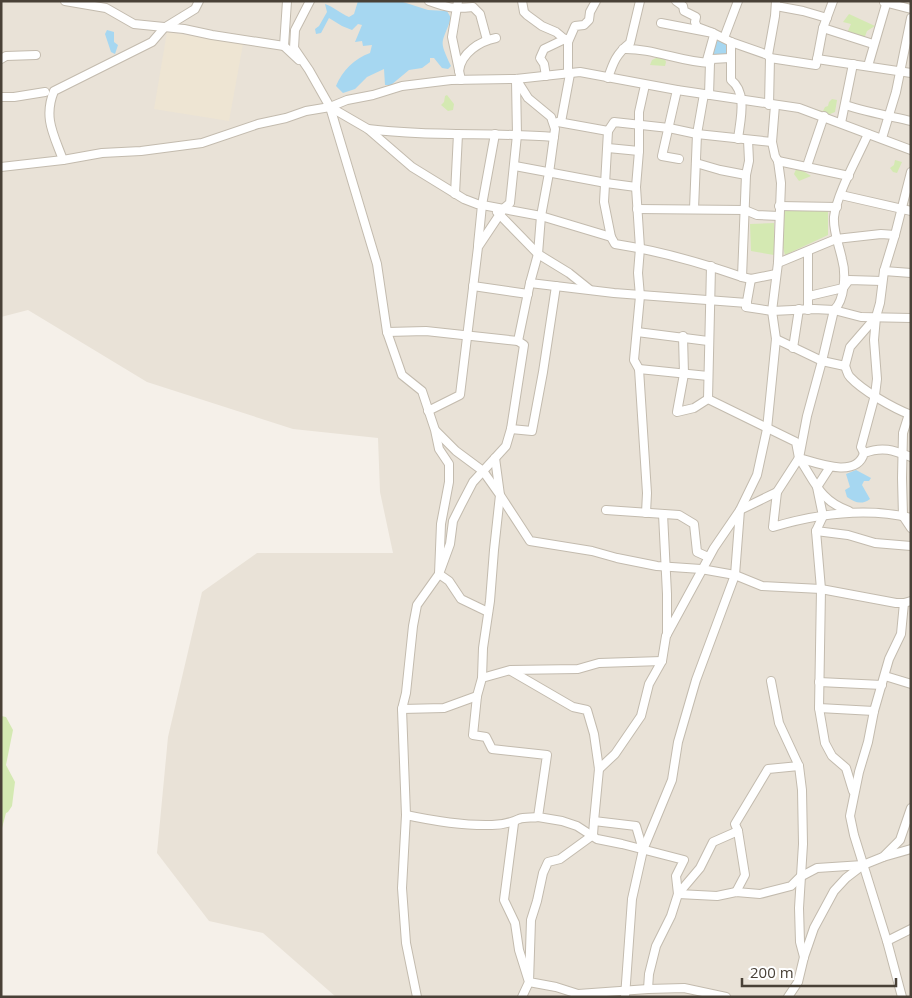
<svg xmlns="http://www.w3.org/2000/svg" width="912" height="998" viewBox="0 0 912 998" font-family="'Open Sans',sans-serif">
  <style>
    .residential { fill: #e9e2d7 }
    .education { fill: #eee5d3 }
    .green { fill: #d4e9b2 }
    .water { fill: #a6d7f1 }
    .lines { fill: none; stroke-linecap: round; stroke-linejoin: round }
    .minor-casing { stroke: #c3bbae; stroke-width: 10 }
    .minor { stroke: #fff; stroke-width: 8 }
  </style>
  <rect width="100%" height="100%" fill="#f5f0e9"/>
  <path class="residential" d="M1 1H911V997H336L263 933 209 921 157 853 168 737 202 592 257 553H393L380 492 378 438 293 429 147 382 28 310 1 317Z"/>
  <path class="education" d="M167 32 243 44 229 121 154 109Z"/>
  <g class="green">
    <path d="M849 14 875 26 867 31 864 39 847 33 851 24 843 22Z"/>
    <path d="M656 54 664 57 666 62 665 66 650 65 652 60 656 58Z"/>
    <path d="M447 95 454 104 453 110 448 111 441 105 444 102 445 96Z"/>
    <path d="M832 99 837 100 835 112 830 114 832 118 794 105 823 111 825 107 828 106 829 102Z"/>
    <path d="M895 160 902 162 897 173 893 172 890 168 894 165Z"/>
    <path d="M797 167 811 176 799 181 794 174Z"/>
    <path d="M781 209 828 210V235L785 255 780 237Z"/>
    <path d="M774 223V255L751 251 750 224Z"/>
    <path d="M1 716 6 717 13 730 6 765 15 782 12 806 8 812 6 813 2 828 1 841Z"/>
  </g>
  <g class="water">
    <path d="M358 1 403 2 428 10 447 11 451 18C442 45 438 38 451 66L448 69 442 68 434 58H430V62L422 68 409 70 391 85H385L384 69 367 77 355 89 343 93 336 86C342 71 355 58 370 53L372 45 363 46 362 41 355 42 362 25 358 24 352 30 342 26 329 18 321 33 316 34 315 29 319 26 327 12 325 4C334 7 340 13 349 17L354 14Z"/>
    <path d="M699 23 713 29 728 44 729 50 726 56 709 61 714 49 715 36 701 32Z"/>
    <path d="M107 30 114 32V42L118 45 115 54 111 52 105 34Z"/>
    <path d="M856 470 871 478 869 481H864L862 485 870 499C862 505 855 503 847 497L845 490 850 487 846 474Z"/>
  </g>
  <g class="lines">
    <defs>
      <g id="minor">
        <path d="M65 1 106 8 134 24 184 29 212 35 284 46"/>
        <path d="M287 1 284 46 299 60"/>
        <path d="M310 1 295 30 294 48 309 70 330 107 377 264 387 332 402 375 422 391 435 430 439 449 449 464V482L441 524 439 574 449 581 461 599 488 612"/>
        <path d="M429 1C449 8 452 9 473 7L480 14 487 40"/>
        <path d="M458 1 452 37 461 80"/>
        <path d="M522 1 524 12 527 15 542 26 556 32 568 42"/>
        <path d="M676 1 683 6 684 11 696 17 695 22 697 27 713 33 714 35 707 60 710 63 709 95"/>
        <path d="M884 2 911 9"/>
        <path d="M776 6 803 11 827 18"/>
        <path d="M661 23 713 33 731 42 768 55"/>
        <path d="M823 28 873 44"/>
        <path d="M724 38 738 1"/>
        <path d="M731 42V80C748 93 740 121 738 139"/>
        <path d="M623 49C653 48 680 62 710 63L712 59 730 58"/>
        <path d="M770 58 816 65 823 28 833 1"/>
        <path d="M1 59 6 56 36 55"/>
        <path d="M817 59 911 73"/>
        <path d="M868 66 887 1"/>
        <path d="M459 71C461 53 480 41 496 38"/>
        <path d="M546 76 544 64 540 58 544 49 565 39"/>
        <path d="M608 78C613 63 616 54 630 43L640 1"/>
        <path d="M645 85 639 112V151L636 187 640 248 638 273 640 296 634 360 639 369 647 493 646 513"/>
        <path d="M677 90 662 156 679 159"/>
        <path d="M1 97H14L45 92"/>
        <path d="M769 105 770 58 768 55 775 16 776 1"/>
        <path d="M845 105C867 112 889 116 911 121"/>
        <path d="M330 107 368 129 412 167 464 199 477 204 541 216 611 237 615 244C660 251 699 262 742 277L751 279 776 274"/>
        <path d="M558 122 608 131"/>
        <path d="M561 122 570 74 568 71V42L575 26 584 25 589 20 590 12 596 1"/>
        <path d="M841 123 853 64"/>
        <path d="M368 129C430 137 492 132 554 137"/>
        <path d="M882 138 896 92 911 18"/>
        <path d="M608 148 639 151"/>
        <path d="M63 160C54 135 43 118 54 91L152 42 164 28 195 9 199 1"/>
        <path d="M778 161 849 176"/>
        <path d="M696 163 720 170 746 175 749 161 748 140"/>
        <path d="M515 166 606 183 636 187"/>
        <path d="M807 166 824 116"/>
        <path d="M1 167 63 160 102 153 141 151 202 143 258 124 286 118 306 111 330 107 347 100 373 95 402 86 451 80 516 79 580 72 677 90 799 108 911 150"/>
        <path d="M455 194 458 134"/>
        <path d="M841 195 911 211"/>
        <path d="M779 206 837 207"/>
        <path d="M637 209 745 210 757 215 779 216"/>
        <path d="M694 209 697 134 704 94"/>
        <path d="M497 212 538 254 569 273 589 289"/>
        <path d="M611 237 604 202 608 131 614 122 669 128 697 134 772 142"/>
        <path d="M478 245 482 205 495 134"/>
        <path d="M808 252V310"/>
        <path d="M778 263 836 239 881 234 895 235"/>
        <path d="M884 271 911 273"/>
        <path d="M742 277 746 175"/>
        <path d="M751 279 746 307 772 311 814 309 834 310 861 317 911 318"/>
        <path d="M530 283 614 293 747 303"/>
        <path d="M473 286 528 294"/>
        <path d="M809 296 843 288 849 280 882 281"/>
        <path d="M387 332 426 331 518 341"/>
        <path d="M637 332 708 341"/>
        <path d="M683 336 684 374 677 412 694 408 708 399"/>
        <path d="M776 339 822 361 845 366 850 347 876 317"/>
        <path d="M793 348 799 309"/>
        <path d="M845 366C847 370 847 374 850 377 863 391 893 408 911 415"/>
        <path d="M639 369 708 376"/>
        <path d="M708 399 796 442 799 458C817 463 857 479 864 453 883 446 893 450 911 457"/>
        <path d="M708 399 711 266"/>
        <path d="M428 411 460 395 478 247 504 208 510 203 517 135 516 81"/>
        <path d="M909 414 903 433 902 478 903 516 911 528"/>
        <path d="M511 429 532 431 543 372 556 286"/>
        <path d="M436 431 456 451 483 471 500 495 494 550 490 601 483 648 482 678"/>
        <path d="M864 453 861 447 875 395 877 379 874 340 876 317 880 303 884 271 895 235 911 172"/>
        <path d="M495 458 500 495 530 541 592 551 617 558 657 566 701 569 735 575 762 586 821 589 896 603H904L911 601"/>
        <path d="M799 458C815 482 820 501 849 511"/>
        <path d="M830 467 817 487 823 516 816 531 821 589 819 708 825 743 832 756 846 768 853 791"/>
        <path d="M777 492 773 527C817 514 865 507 911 518"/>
        <path d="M606 510 679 515 694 524 697 552 708 557"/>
        <path d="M663 514 667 594V634"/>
        <path d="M816 531 848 535 875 543 911 546"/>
        <path d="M662 661 599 663 578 669 510 670 482 678 477 696 473 735 486 737 492 749 547 755 538 817 562 821 577 826 597 839 622 844 684 860 676 876 678 894"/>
        <path d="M511 671 573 707 587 710 594 734 599 769 594 821 636 826 643 850"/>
        <path d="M885 676 911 684"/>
        <path d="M771 681 779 723 799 766 802 790 803 844 799 908 800 942 804 957"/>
        <path d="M819 682 882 685"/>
        <path d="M819 708 874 711"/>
        <path d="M402 709 444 708 477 696"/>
        <path d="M599 769 615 754 641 716 649 684 662 661 666 636 714 548 740 510 777 492 799 458 807 416 822 361 834 310C845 300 846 273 842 259 839 245 833 231 834 217 837 193 858 157 868 134"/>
        <path d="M406 815C434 821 463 826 492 825 502 825 510 823 519 819 524 817 533 818 538 817"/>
        <path d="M594 821 593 835 560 859 548 862 543 873 537 901 531 920 529 982 556 987 578 994 648 989 684 988 726 997"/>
        <path d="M514 823 504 900 515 923 519 950 529 982 522 997"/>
        <path d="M883 857 911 849"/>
        <path d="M736 892 745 875 738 831"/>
        <path d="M678 894 717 896 736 892 760 894 791 886 800 877 817 868 863 865"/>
        <path d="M887 941 911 929"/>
        <path d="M648 989 649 974 656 946 671 916 678 894 700 868 713 842 738 831 735 824 768 769 799 766"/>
        <path d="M417 997 406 943 402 888 406 815 402 709 406 693 413 626 417 605 439 574 450 544 453 521 461 505 473 482 506 446 511 429 524 345 518 341 530 283 538 254 541 216 549 173 555 129 551 117 528 98 516 79"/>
        <path d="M625 997 632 899 643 850 672 780 678 742 696 680 735 575 740 510 757 475 767 429 776 339 772 311 778 263 781 183 778 161 775 156 772 142 775 105"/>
        <path d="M788 997 798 982 804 957 814 928 834 891 846 878 863 865 883 857 900 840 911 808"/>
        <path d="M902 997 887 941 854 835 850 816 859 772 868 742 874 711 889 659 901 634 904 603"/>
      </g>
    </defs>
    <use href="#minor" class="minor-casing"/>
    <use href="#minor" class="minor"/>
  </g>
  <rect width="912" height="998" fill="none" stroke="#494137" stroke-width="5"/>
  <path d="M742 978v8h154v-8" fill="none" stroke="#494137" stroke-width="2.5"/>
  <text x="750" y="978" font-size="15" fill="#494137" stroke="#ffffff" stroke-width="4" paint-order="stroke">200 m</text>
</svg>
